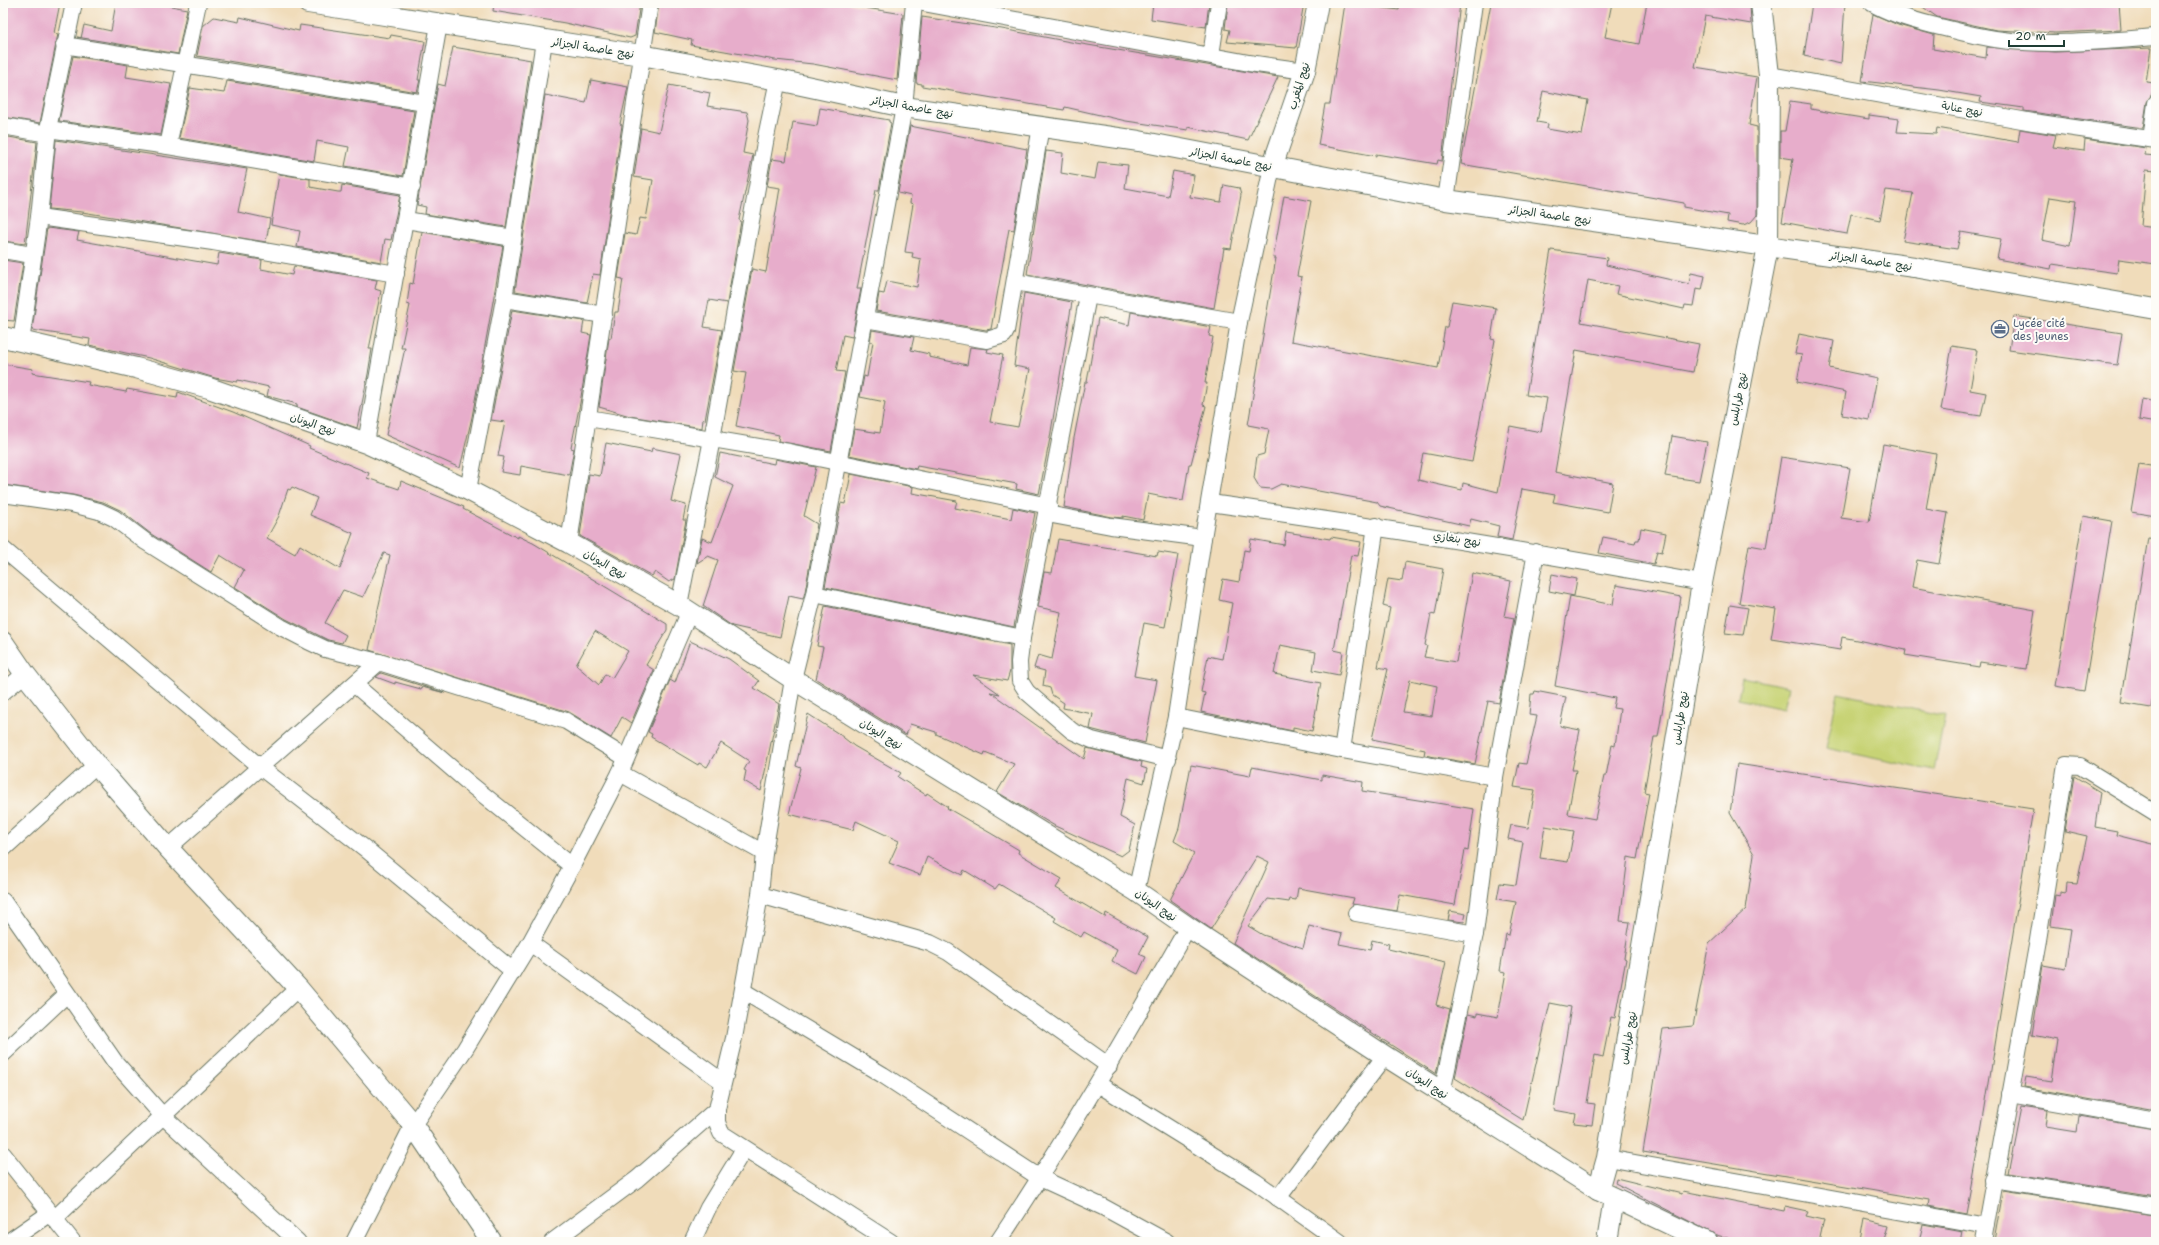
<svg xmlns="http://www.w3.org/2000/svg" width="2159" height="1245" viewBox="0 0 2159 1245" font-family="'Shantell Sans','Playpen Sans Arabic',sans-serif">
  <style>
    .green { fill: #c7d375; stroke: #738854 }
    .building { fill: #e7adcb; fill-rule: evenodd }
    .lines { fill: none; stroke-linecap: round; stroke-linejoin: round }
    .minor-casing { stroke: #687563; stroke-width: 18 }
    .tertiary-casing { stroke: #687563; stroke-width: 22 }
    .minor { stroke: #fff; stroke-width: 16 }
    .tertiary { stroke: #fff; stroke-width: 20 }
    .labels { text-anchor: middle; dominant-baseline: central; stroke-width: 4; stroke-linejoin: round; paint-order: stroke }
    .street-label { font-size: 11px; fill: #1f3d34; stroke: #fdfcf7 }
    .service-label { font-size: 11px; fill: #4e5e75; stroke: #fdfcf7; text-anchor: start }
  </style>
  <rect width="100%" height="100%" fill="#fdfcf7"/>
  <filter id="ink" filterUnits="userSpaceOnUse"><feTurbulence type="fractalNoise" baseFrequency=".025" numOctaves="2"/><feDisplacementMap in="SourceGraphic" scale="8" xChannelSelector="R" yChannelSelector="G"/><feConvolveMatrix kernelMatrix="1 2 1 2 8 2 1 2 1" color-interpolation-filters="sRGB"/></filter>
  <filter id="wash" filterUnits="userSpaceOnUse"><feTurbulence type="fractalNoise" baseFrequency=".012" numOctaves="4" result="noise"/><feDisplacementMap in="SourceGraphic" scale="16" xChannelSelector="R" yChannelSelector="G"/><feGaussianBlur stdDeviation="0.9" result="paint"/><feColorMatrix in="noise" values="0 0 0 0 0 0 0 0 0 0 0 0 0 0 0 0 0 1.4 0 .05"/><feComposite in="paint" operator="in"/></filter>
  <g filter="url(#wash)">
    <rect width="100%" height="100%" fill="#f0dcba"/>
    <g class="green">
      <path d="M1742 677 1789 687 1784 709 1738 699Z"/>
      <path d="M1838 693 1945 716 1934 771 1826 748Z"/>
    </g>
    <g id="blocks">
      <g class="building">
        <path d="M3 3H60L54 33 58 34 40 123 3 117Z"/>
        <path d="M116 3H155L187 9 178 54 77 37 81 38 84 25 111 31Z"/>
        <path d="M494 3H640L635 36 630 38 565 23 493 11Z"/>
        <path d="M659 3H847L866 7V8L903 14 897 80 813 64 775 60 691 45 692 40 655 32Z"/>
        <path d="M1153 3H1209L1206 27 1151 19Z"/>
        <path d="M1228 3H1304L1296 48 1227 42 1230 30 1225 29Z"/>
        <path d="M1345 3 1399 10 1400 3H1460L1442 161 1438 160 1437 164 1376 154V156L1318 145 1325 104H1330Z"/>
        <path d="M1491 3H1612L1605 37 1639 44 1647 3H1750L1751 24 1705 16 1695 67 1757 77 1749 125 1757 127V215L1751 222 1743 225 1727 222 1728 215 1684 207V203L1461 164ZM1543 91 1588 100 1582 135 1547 129 1548 124 1537 122Z"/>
        <path d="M1812 3H1845L1841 64 1804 56Z"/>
        <path d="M1917 3H2119L2121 30 2055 33 1996 30 1937 17Z"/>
        <path d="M1873 14 1898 25 1934 35 1933 49 1986 58 1987 47 2055 52 2151 48 2146 82 2154 83 2152 94 2147 102 2143 128 2024 111V108L1980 102 1981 97 1939 90 1862 81Z"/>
        <path d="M214 17 239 22 240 17 299 31 300 25 390 38 391 35 425 41 418 80H420L417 92 197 56 203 26Z"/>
        <path d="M922 17 1002 29 1076 43 1278 77 1248 140 1188 127V130L1126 121 1065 107 1064 110 922 86V84L916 83Z"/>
        <path d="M453 47 531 60 506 227 425 214 426 207 417 205 438 84 445 86Z"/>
        <path d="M73 56 128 65 126 77 171 84 161 135 59 121Z"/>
        <path d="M591 80 628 87 620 124 622 125 600 275 593 274 587 303 515 291 545 95 586 103Z"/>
        <path d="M227 81 414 111 403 176 345 166 349 147 317 141 314 161 179 138 190 88 224 93Z"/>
        <path d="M669 85 710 93 707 106 747 112 749 120 743 153 753 155 739 220 741 221 727 303 709 300 704 327 722 330 705 420 703 419 702 428 630 416 599 407 609 338H611L615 312H618L623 279 618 278 625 233 636 235 640 218 646 219 653 180 634 177 641 128 659 132Z"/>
        <path d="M1790 101 1811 104V109L1837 114 1869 119V115L1899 119 1897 132 1936 134 1937 128 2018 142 2020 129 2056 135 2053 147 2084 151 2085 139 2146 148 2145 155 2156 156V171L2146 170 2141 226 2156 228V264L2119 259 2117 273 2052 264 2051 269 1997 259 2001 239 1961 232 1957 249 1903 241 1913 193 1886 190 1880 220 1851 214 1847 234 1782 222 1793 159 1780 157V131H1785ZM2050 197 2076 201 2070 246 2042 240Z"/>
        <path d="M820 108 889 120V122L891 123 879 190H876L857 289H861L852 337 843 335 836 371 845 372 831 451 778 441 779 435 736 426 746 373 734 371 752 269 766 272 780 188 767 186 772 159 786 161 793 122 817 126Z"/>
        <path d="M910 126 1027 149 1014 230 1009 229 991 329 986 330 876 311 879 293 884 294 887 281 917 287 921 259 912 257 913 253 905 252 913 204 910 203 911 196 898 193Z"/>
        <path d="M3 136 37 142 25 244 3 241Z"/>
        <path d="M56 140 247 169 238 212 270 219 266 242 82 212 49 209Z"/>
        <path d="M1046 151 1063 153 1061 173 1095 179 1098 162 1128 165 1125 188 1168 196 1173 171 1194 175 1190 197 1221 202 1224 185 1239 188 1241 195 1231 249 1224 248 1214 308 1027 274Z"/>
        <path d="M279 174 310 179V187L338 192H341L342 185 400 195 391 240 385 239 381 262 297 247 300 231 271 225Z"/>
        <path d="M1284 196 1311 201 1297 276 1302 277 1291 341 1438 368 1445 327H1447L1452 301 1496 308 1491 339 1495 340 1472 462 1423 453 1418 480 1462 490 1463 483 1498 492 1510 426 1541 432 1547 398 1526 395 1551 250 1607 258 1606 265 1689 284 1691 273 1705 276 1702 290 1696 289 1693 306 1685 305 1684 309 1616 294 1618 286 1588 280 1581 322 1699 344 1693 372 1576 350 1555 472 1613 483 1608 512 1553 502 1555 495 1522 489 1512 540 1497 537 1499 526 1471 519 1469 526 1380 506 1377 502 1281 484 1271 489 1260 488 1254 478 1257 456 1264 454 1269 429 1248 425 1276 258H1273Z"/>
        <path d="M47 228 79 232 77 240 217 265 219 253 262 260 261 269 292 275 294 266 377 280 375 289 381 291 369 349H372L368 374 357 428 297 407V404L267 396 269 387 238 380 237 382 215 378 149 358 89 345 90 339 32 330Z"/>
        <path d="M422 232 503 246 472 417 460 468 386 435 405 348H401L410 305 407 304 410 283 413 284Z"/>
        <path d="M3 260 23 263 14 321 3 320Z"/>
        <path d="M1024 293 1072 302 1050 438 1039 494 1016 489 1017 484 917 466 916 469 849 455 854 429 880 433 885 402 860 397 864 376 867 377 873 342 870 341 872 330 914 337 911 350 929 354V357L967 365 970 347 988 349 987 352 1003 355 990 422 1018 427 1030 369 1014 366Z"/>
        <path d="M512 310 584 321 582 333 591 335 580 403 571 448 574 449 569 475 521 466 520 475 501 472 504 457 498 456 505 422 491 420Z"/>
        <path d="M1131 312 1211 327 1209 336 1213 337 1205 383H1207L1203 405 1206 406 1191 464H1189L1183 501 1148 494 1143 520 1123 516V518L1112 517 1064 507 1074 438 1085 382H1087L1098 318 1129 325Z"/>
        <path d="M2014 316 2122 333 2117 365 2009 350Z"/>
        <path d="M1799 334 1834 341 1829 368 1877 378 1869 420 1842 415 1846 392 1797 382 1802 355 1795 354Z"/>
        <path d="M1952 346 1977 350 1970 390 1986 393 1981 416 1941 410Z"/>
        <path d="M3 364 33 369 32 373 89 382 88 385 126 392 127 389 177 398 178 392 233 412 310 446 309 448 369 473 367 478 399 489 401 481 464 507 463 509 518 538V536L533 543 667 624V630L646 665 654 670 631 723 622 717 611 738 569 712 369 650 390 555 384 553 363 597 343 590 325 623 346 635 342 643 328 640 286 619 235 587 244 570 220 555 211 572 151 534 120 510 103 502 73 495 3 485ZM292 487 317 498 310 515 353 533 340 569 300 545 295 554 267 538 279 516 288 489 290 490ZM595 631 628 651 612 678 605 674 599 685 576 665Z"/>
        <path d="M2142 399 2156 402V423L2139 420Z"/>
        <path d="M1672 436 1707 442 1699 481 1665 476Z"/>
        <path d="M606 443 651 452 652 448 681 454 671 501 686 505 683 520H686L675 579 669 582 655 572 652 576 580 536 589 474 600 476Z"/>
        <path d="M1883 444 1936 454 1926 509 1948 513 1939 564 1917 560 1912 587 2035 610 2026 669 1980 662 1979 667 1905 655 1906 650 1842 637 1840 650 1771 639 1776 609 1739 603 1749 545 1766 548 1781 457 1850 468 1841 518 1869 522Z"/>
        <path d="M720 453 774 464 775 459 816 467 804 516 817 524 805 592 803 599 789 596 780 637 732 626 703 606 718 560 708 556 697 563 702 538 712 542 733 486 715 477Z"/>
        <path d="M2139 464 2156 467V516L2131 512Z"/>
        <path d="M851 474 913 487 912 493 957 501 955 508 1011 519 1013 508 1035 513 1014 627 825 587 841 503 845 504Z"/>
        <path d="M2083 516 2112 521 2084 691 2055 686Z"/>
        <path d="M1641 528 1666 533 1662 552 1657 551 1654 564 1599 553 1603 537 1635 543 1636 540H1639Z"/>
        <path d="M1286 532 1330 539 1331 537 1361 542 1358 556 1351 555 1334 650 1343 652 1339 675 1313 670 1316 652 1280 645 1274 674 1321 683 1312 731 1293 727V731L1201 712 1205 693 1201 692 1208 656 1222 659 1232 603 1219 600 1223 579 1239 582 1244 550 1249 551 1251 539 1284 545Z"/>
        <path d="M2148 538 2156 539V677L2151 708 2121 703Z"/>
        <path d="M1058 539 1157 556 1158 552 1178 555 1165 627 1144 623 1134 676 1157 680 1145 743 1090 729 1093 714 1063 708 1064 703 1052 695 1050 688 1043 686 1045 671 1034 668 1038 655 1052 659 1061 612 1038 607 1044 572 1052 573Z"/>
        <path d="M1405 562 1443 569 1435 615 1431 614 1425 645 1427 646 1424 657 1456 662 1472 573 1511 581 1504 616 1514 618 1499 703 1488 701 1475 764 1424 755 1425 750 1372 739 1388 669 1378 667 1390 608 1383 606 1388 579 1402 581ZM1410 680 1437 686 1432 716 1403 712Z"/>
        <path d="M1552 574 1577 579 1574 596 1549 591Z"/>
        <path d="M1616 585 1681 597 1658 737H1654L1644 792 1649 793 1637 859 1628 857 1620 921 1630 922 1624 958 1626 959 1615 1018 1611 1017 1603 1057 1595 1055 1587 1103 1595 1104 1592 1125 1574 1123 1576 1114 1554 1110 1571 1007 1550 1003 1523 1120 1455 1078 1468 1014 1477 1016V1013L1498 1017 1506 972 1500 971 1506 934 1509 935 1516 902 1497 899 1500 883 1516 885 1523 842 1508 839 1511 825 1528 828 1535 790 1514 787 1519 763 1526 764 1537 716 1529 715 1531 694H1534L1535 691 1566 697 1560 726 1580 730 1572 770H1576L1568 814 1595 819 1604 776H1606L1612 745 1615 746 1620 709 1613 708 1615 698 1555 686 1570 596 1613 605ZM1545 826 1574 831 1568 862 1540 858Z"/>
        <path d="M1730 605 1748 608 1743 635 1725 633Z"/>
        <path d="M825 606 1010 645V671L1007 681 973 675 1000 694 990 692 1084 759 1087 748 1142 762 1141 767 1147 769 1144 783 1128 778 1120 817 1135 825 1129 850 1121 856 1055 826 997 792 1014 764 985 752 984 755 936 734V732L910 724 906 735 816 679 823 647 817 646Z"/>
        <path d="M690 641 729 659 759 681 754 688 779 704 761 791 744 781 746 771 744 770 749 761 721 743 707 767 699 763 698 765 651 737 652 734 648 732 670 680 675 683Z"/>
        <path d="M381 673 445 693 422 687 421 689 395 682V684L376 677Z"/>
        <path d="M808 714 839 734 854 746 901 773 898 777 926 795 927 793 948 807 947 808 992 834 1019 850 1018 853 1062 879 1056 888 1105 917 1106 913 1148 937 1139 954 1146 957 1138 974 1112 961 1117 950 1084 932 1081 937 1054 921 1056 918 999 884 995 889 964 870 962 875 927 857 920 875 889 863 899 841 856 821 853 830 789 814 801 768 796 766Z"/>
        <path d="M1737 764 2033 809 1981 1132 1966 1213 1928 1206 1929 1200 1643 1152 1663 1029 1693 1026 1709 943 1746 909 1754 854 1730 813Z"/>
        <path d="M1191 765 1250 776 1252 767 1322 780V775L1363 782 1362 791 1474 809 1468 851 1465 850 1455 905 1400 895 1397 911 1352 904 1354 898 1298 888 1296 900 1290 899 1289 902 1268 899 1248 926 1263 935 1303 948 1309 926 1342 934 1339 944 1370 950 1372 940 1389 944 1388 949 1446 962 1436 1005 1450 1009 1436 1074 1233 943 1269 862 1257 856 1211 929 1170 900 1194 853 1174 841 1179 828Z"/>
        <path d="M2074 776 2100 792 2095 827 2117 831 2116 835 2156 845V1110L2024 1087 2026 1077 2051 1081 2057 1040 2032 1035 2043 965 2065 969 2071 929 2051 926 2055 895 2060 896V892L2066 893 2067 883 2077 884 2087 836 2065 831Z"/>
        <path d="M1450 911 1466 914 1464 922 1448 920Z"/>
        <path d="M2021 1106 2048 1110 2046 1126 2077 1131 2079 1116 2156 1129V1196L2008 1173Z"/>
        <path d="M1616 1178 1682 1194 1683 1191 1784 1211 1785 1207 1808 1212 1806 1216 1824 1220 1819 1242H1727L1728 1238 1716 1235 1615 1183Z"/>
        <path d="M2004 1191 2156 1215V1242H1995Z"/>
        <path d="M1865 1219 1888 1225 1883 1242H1861Z"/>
        <path d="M1923 1224 1962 1231 1960 1242H1919Z"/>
      </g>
    </g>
  </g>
  <g filter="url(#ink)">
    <use href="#blocks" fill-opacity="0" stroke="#687563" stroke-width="1"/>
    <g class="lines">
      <defs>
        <g id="minor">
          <path d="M914 3 904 107 814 594 793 679 764 853 760 895 930 943 948 952 1109 1066"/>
          <path d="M923 3 1249 63 1305 71"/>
          <path d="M1872 3C1890 14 1912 20 1932 25 1953 30 1973 36 1995 39 2047 47 2103 41 2156 37"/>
          <path d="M64 45 425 103"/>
          <path d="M1211 55 1219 3"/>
          <path d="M1769 75 2033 122 2156 140"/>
          <path d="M3 126 48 134"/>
          <path d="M48 129 168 146 412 187"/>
          <path d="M2151 139 2156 103"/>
          <path d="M168 146 198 3"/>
          <path d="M1446 200 1474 3"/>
          <path d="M39 217 213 242 396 274"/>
          <path d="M406 220 513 238"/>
          <path d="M3 250 32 255"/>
          <path d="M1015 282 1239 322"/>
          <path d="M1088 296 1022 638 1019 662 1020 681 1027 692 1072 731 1092 740 1168 759"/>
          <path d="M504 299 604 315"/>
          <path d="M865 319 987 340 1004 335 1006 331 1041 126"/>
          <path d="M21 342 39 217 48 129 74 3"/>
          <path d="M588 418 789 452 1049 506"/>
          <path d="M366 443 439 24"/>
          <path d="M468 490 504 299 544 41"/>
          <path d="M3 494 72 504 99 511 114 518 146 542 281 627 308 641 325 649 379 662 566 721 626 758"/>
          <path d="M1210 503C1375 526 1539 553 1702 583"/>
          <path d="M1047 514 1111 526 1203 538"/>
          <path d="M569 543 650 3"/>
          <path d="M3 549 260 767 367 850 513 971"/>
          <path d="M814 594 1022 638"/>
          <path d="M679 605 712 439 766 137 778 80"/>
          <path d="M355 685 470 784 572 866"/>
          <path d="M3 692 25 674"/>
          <path d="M1176 717 1342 750 1495 777"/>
          <path d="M1342 750 1376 526"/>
          <path d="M620 773 764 853"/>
          <path d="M168 848 379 662"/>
          <path d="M3 849 96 765"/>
          <path d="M1136 891 1176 717 1203 538 1239 322 1272 167"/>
          <path d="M760 895 734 1038 717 1109V1122L721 1133 891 1242"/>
          <path d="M3 901 115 1062 162 1115 298 1242"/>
          <path d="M1356 913 1475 934"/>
          <path d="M530 943 723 1082"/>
          <path d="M743 991 883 1075 1040 1178 1103 1207 1167 1242"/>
          <path d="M3 1054 67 994"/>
          <path d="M1098 1084 1256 1182 1340 1242"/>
          <path d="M1442 1093 1475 934 1495 777 1536 552"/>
          <path d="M2010 1094 2156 1120"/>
          <path d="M3 1154 73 1242"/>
          <path d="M1607 1158 1987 1226"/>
          <path d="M1994 1180 2156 1206"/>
          <path d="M1278 1198 1385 1056"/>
          <path d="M54 1219 298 988"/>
          <path d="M8 1242 50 1213"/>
          <path d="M354 1242 413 1125 465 1049 530 943 572 866 620 773 689 613"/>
          <path d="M552 1242 637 1179 717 1109"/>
          <path d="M692 1242 708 1208 744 1149"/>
          <path d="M998 1242C1066 1140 1127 1034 1188 927"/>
          <path d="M1984 1242 2038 940 2066 765 2080 766 2156 813"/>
        </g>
        <g id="tertiary">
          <path d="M308 3 641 55 778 80 904 107 1139 141 1446 200 1914 267 2156 309"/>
          <path d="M1272 167 1305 71 1318 3"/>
          <path d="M3 337 136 368 209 388 366 443 468 490 569 543 679 605 793 679 1136 891 1188 927 1385 1056 1598 1190 1707 1242"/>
          <path d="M3 642 25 674 96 765 168 848 298 988 413 1125 492 1242"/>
          <path d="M1598 1190 1607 1158 1702 583 1768 247 1769 75 1761 3"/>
          <path d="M1607 1242 1614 1198"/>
        </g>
      </defs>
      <use href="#minor" class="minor-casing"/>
      <use href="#tertiary" class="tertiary-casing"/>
      <use href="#minor" class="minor"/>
      <use href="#tertiary" class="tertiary"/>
    </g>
  </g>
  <defs>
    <symbol id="office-ring" viewBox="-11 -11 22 22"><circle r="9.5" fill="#fdfcf7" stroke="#5c6f8a" stroke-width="1.5"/><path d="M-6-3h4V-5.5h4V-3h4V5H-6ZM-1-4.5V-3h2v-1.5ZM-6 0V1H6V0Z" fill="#5c6f8a"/></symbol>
  </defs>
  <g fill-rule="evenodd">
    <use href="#office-ring" x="1990" y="319" width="20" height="20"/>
  </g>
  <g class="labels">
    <g class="street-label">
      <text transform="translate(593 48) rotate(9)">نهج عاصمة الجزائر</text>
      <text transform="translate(1299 86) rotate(-73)">نهج المغرب</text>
      <text transform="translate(912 107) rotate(10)">نهج عاصمة الجزائر</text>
      <text transform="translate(1962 109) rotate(10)">نهج عنابة</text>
      <text transform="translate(1231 159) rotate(11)">نهج عاصمة الجزائر</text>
      <text transform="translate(1550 215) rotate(8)">نهج عاصمة الجزائر</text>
      <text transform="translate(1871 261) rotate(8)">نهج عاصمة الجزائر</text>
      <text transform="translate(1738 399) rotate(-79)">نهج طرابلس</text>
      <text transform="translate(313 424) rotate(19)">نهج اليونان</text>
      <text transform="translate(1457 539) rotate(9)">نهج بنغازي</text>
      <text transform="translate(605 564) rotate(30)">نهج اليونان</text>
      <text transform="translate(1680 718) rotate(-81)">نهج طرابلس</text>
      <text transform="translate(881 734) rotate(32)">نهج اليونان</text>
      <text transform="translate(1156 905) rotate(35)">نهج اليونان</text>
      <text transform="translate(1628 1038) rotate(-80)">نهج طرابلس</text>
      <text transform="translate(1427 1083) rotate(33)">نهج اليونان</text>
    </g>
    <g class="service-label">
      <text x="2013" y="323">Lycée cité<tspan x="2013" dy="13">des jeunes</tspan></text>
    </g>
  </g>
  <rect width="2159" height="1245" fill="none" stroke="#fdfcf7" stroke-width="16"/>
  <path d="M2009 40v6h55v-6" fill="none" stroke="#1f3d34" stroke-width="2"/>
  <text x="2015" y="40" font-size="12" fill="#1f3d34" stroke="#fdfcf7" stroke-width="3" paint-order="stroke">20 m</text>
</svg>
